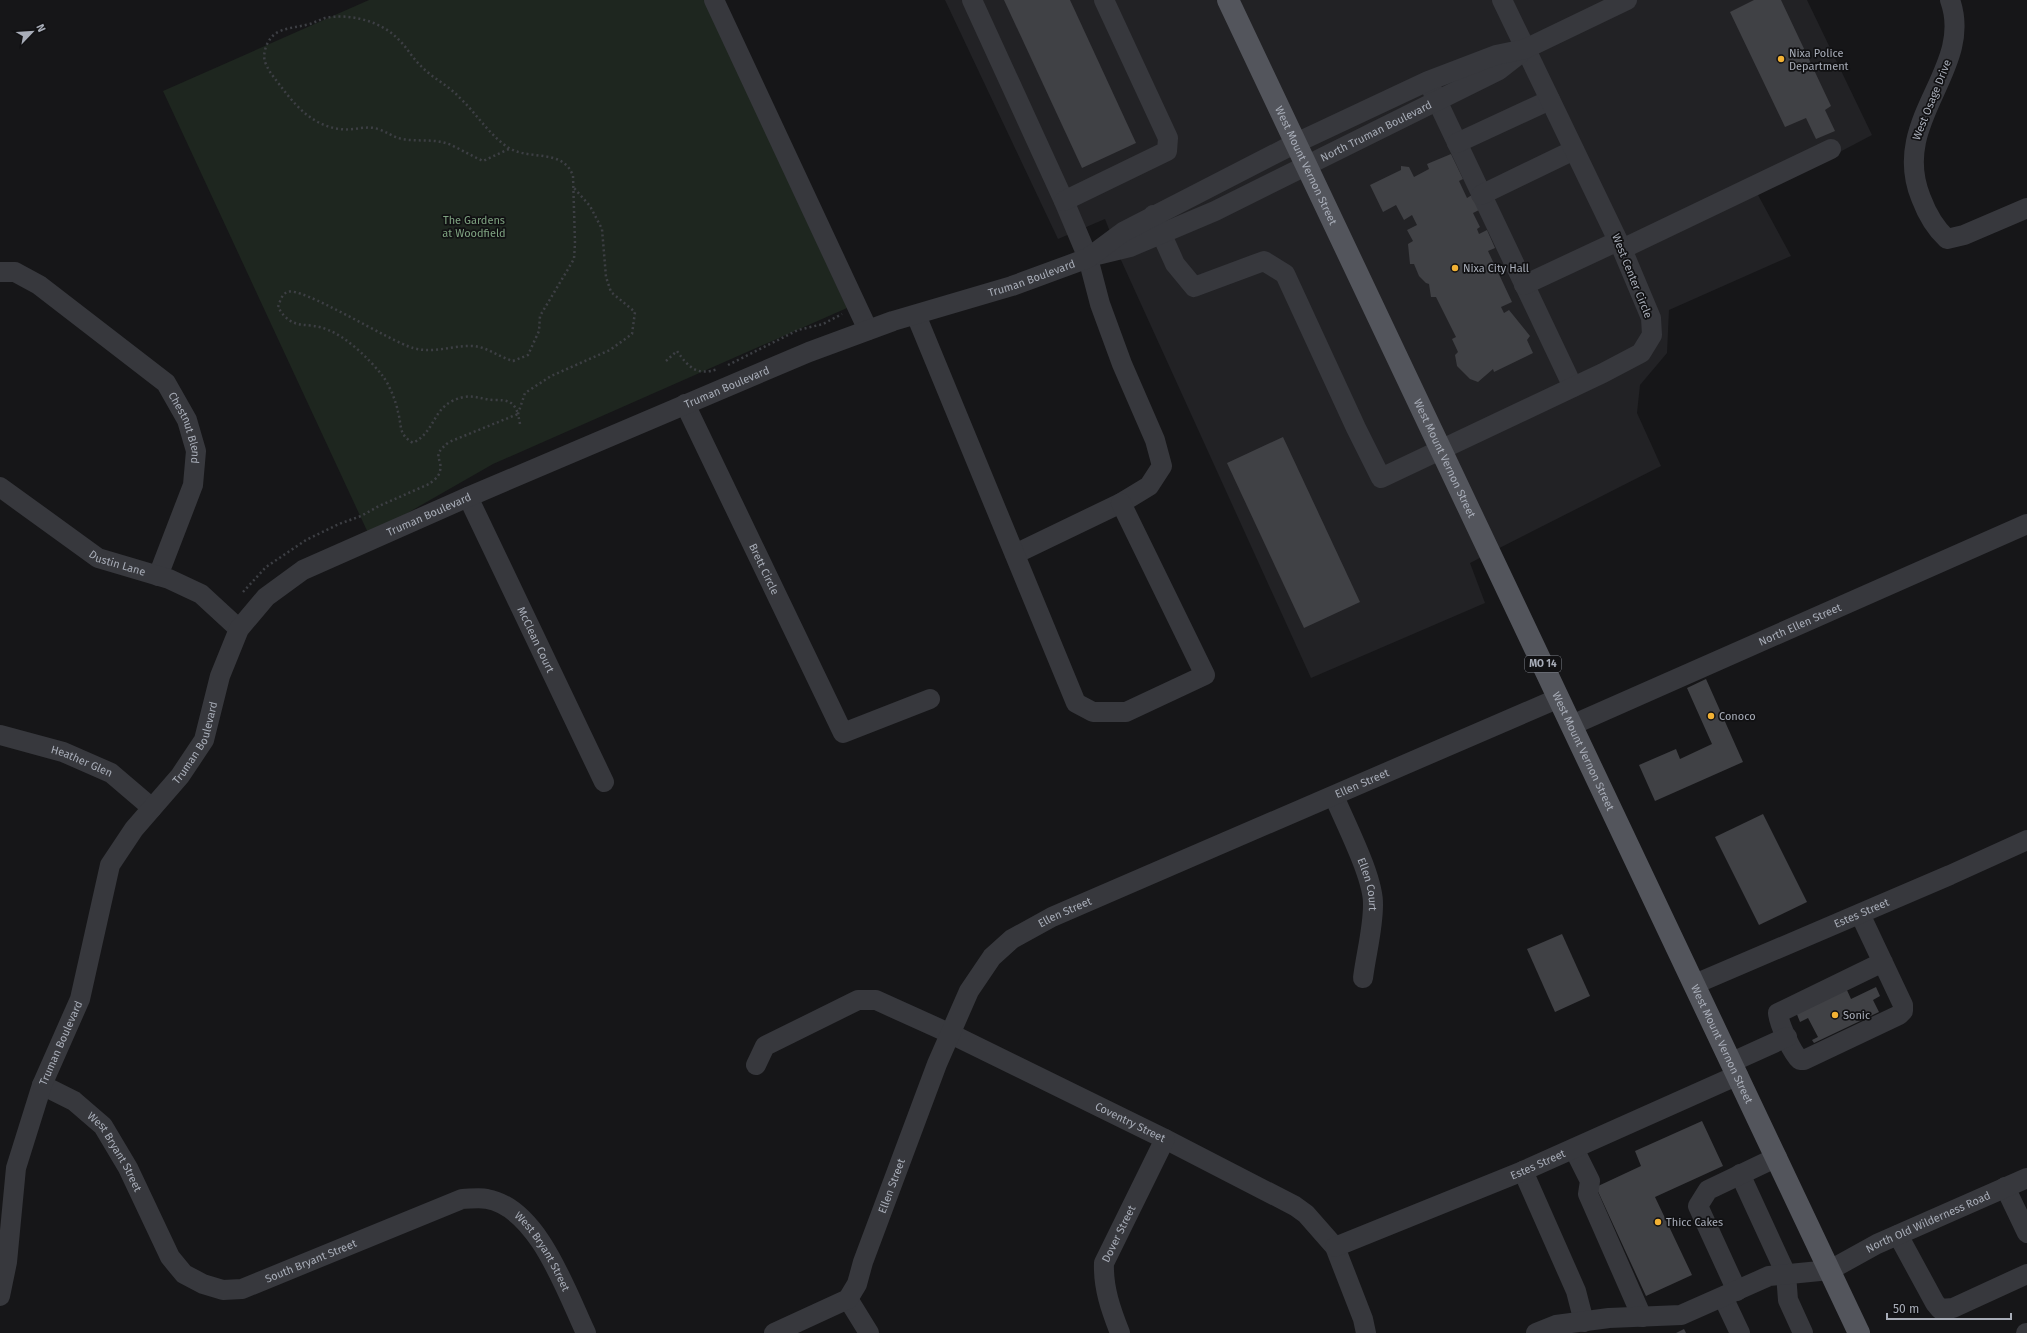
<svg xmlns="http://www.w3.org/2000/svg" width="2027" height="1333" viewBox="0 0 2027 1333" font-family="'Fira Sans',sans-serif">
  <style>
    .built { fill: #222225 }
    .green { fill: #1e261f }
    .building { fill: #404145 }
    .lines { fill: none; stroke-linecap: round; stroke-linejoin: round }
    .path { stroke: #3d3f44; stroke-width: 2.5; stroke-dasharray: 2 3; stroke-linecap: butt }
    .minor { stroke: #37383d; stroke-width: 20 }
    .major { stroke: #53555c; stroke-width: 22 }
    .poi-dot { fill: #f2b134; stroke: #111113; stroke-width: 1.5 }
    .labels { text-anchor: middle; dominant-baseline: central; stroke-width: 3.5; stroke-linejoin: round; paint-order: stroke }
    .shield { fill: #111113; stroke: #7b7e86; stroke-width: 1 }
    .shield-label { font-size: 10px; font-weight: bold; fill: #a8adb8 }
    .poi-label { font-size: 11px; fill: #a8adb8; stroke: #111113; text-anchor: start }
    .street-label { font-size: 11px; fill: #a8adb8; stroke: #111113 }
    .park-label { font-size: 11px; fill: #7fa381; stroke: #111113 }
  </style>
  <rect width="100%" height="100%" fill="#161618"/>
  <path class="built" d="M945 0H1807L1872 135 1758 195 1791 256 1669 310 1667 353 1640 385 1637 413 1661 466 1470 563 1485 603 1311 678 1121 260 1105 219 1058 239Z"/>
  <path class="green" d="M369 0H705L847 308 493 464 369 535 163 91Z"/>
  <g class="building">
    <path d="M1004 0H1070L1136 143 1082 168Z"/>
    <path d="M1754 0H1781L1831 106 1825 110 1835 131 1816 139 1806 118 1785 127 1730 12Z"/>
    <path d="M1451 154 1463 179 1459 181 1467 198 1472 195 1479 210 1473 213 1480 227 1477 229 1479 234 1487 230 1495 248 1488 251 1512 302 1501 307 1504 313 1509 310 1530 336 1527 340 1533 353 1494 372 1493 369 1478 382 1470 379 1457 366 1455 355 1458 352 1452 339 1456 337 1436 297H1431L1429 284 1426 283 1419 276 1414 264H1410L1408 244 1413 241 1407 230 1417 225 1412 215 1404 220 1396 205 1383 212 1370 185 1401 170V166L1409 167 1414 177 1429 169 1427 164Z"/>
    <path d="M1283 437 1360 602 1304 628 1227 463Z"/>
    <path d="M1706 679 1743 762 1655 801 1639 765 1676 749 1680 759 1712 744 1687 688Z"/>
    <path d="M1763 814 1807 902 1759 925 1715 837Z"/>
    <path d="M1562 934 1590 996 1555 1012 1527 949Z"/>
    <path d="M1876 987 1880 996 1873 1000 1879 1012 1814 1043 1812 1040 1818 1037 1808 1018 1800 1022 1796 1012 1846 988 1851 999Z"/>
    <path d="M1702 1121 1723 1166 1655 1197 1692 1275 1646 1296 1596 1187 1641 1166 1635 1151Z"/>
    <path d="M1684 1329 1686 1333H1676Z"/>
  </g>
  <g class="lines">
    <g class="path">
      <path d="M666 361 677 351C689 368 697 376 718 369"/>
      <path d="M728 365 798 330 823 324 842 314"/>
      <path d="M520 424 518 414 525 393 551 376 610 350 632 334 635 312 611 292 606 277 602 229 590 206 574 188"/>
      <path d="M243 592 266 567 306 540 339 524 361 516 379 506 429 484C433 481 439 477 440 471 443 457 430 457 449 442L518 414C514 401 507 400 495 400 484 400 475 395 464 397 431 404 438 430 413 443 398 434 402 426 398 412 396 401 389 384 382 375 369 359 347 337 328 330 307 320 293 333 278 307 280 302 281 295 287 292 300 285 391 342 413 348 434 354 452 345 473 346 487 347 499 357 513 361L528 355 539 331 540 316 574 259 575 243 573 176C563 147 527 162 506 146 487 132 476 113 459 97 448 85 432 78 421 66 412 58 407 47 398 39 381 21 349 13 325 18 320 20 315 22 310 24 299 27 289 27 278 32 268 37 262 52 265 62 269 72 273 76 279 84 294 104 312 126 340 129 353 131 366 125 378 129 387 132 393 137 402 139 418 142 435 138 451 145 462 150 472 156 483 161L509 149"/>
    </g>
    <g class="minor">
      <path d="M714 0 868 330"/>
      <path d="M972 0 1064 201 1088 258 1100 304 1122 364 1155 440 1162 466 1149 486 1121 503 1015 554"/>
      <path d="M1950 0C1975 69 1889 120 1921 198 1927 214 1934 227 1947 239L1964 235 2027 208"/>
      <path d="M1432 90 1573 387"/>
      <path d="M1457 143 1550 100"/>
      <path d="M1481 195 1574 150"/>
      <path d="M1064 201 1167 151 1168 138 1104 0"/>
      <path d="M1153 215 1175 264 1194 287 1264 261 1285 274 1356 428 1381 478 1603 373 1641 353 1652 335 1651 318 1622 249 1502 0"/>
      <path d="M1622 249 1831 149"/>
      <path id="s1" d="M1097 255 1130 247 1215 211 1499 70 1523 51"/>
      <path id="s2" d="M0 272H15L39 285 166 383 187 420 196 451 193 485 158 576"/>
      <path d="M1524 285 1618 241"/>
      <path d="M916 315 1076 703 1093 712H1126L1205 675 1121 503"/>
      <path id="s3" d="M685 404 843 733 930 699"/>
      <path id="s4" d="M0 487 98 558 169 579 201 594 239 629"/>
      <path id="s5" d="M468 497 604 782"/>
      <path id="s6" d="M1572 725 2027 524"/>
      <path id="s7" d="M0 735 63 752 111 773 152 808"/>
      <path id="s8" d="M1334 796C1345 823 1374 878 1373 905 1373 929 1366 954 1363 978"/>
      <path d="M1860 914 1903 1005V1011L1899 1015 1804 1060H1800C1792 1053 1779 1024 1778 1013L1883 962"/>
      <path id="s9" d="M1695 984 1950 875 2027 840"/>
      <path d="M1732 1062 1787 1037"/>
      <path id="s10" d="M756 1065 765 1046 858 1000H876L951 1034 1165 1139 1295 1206 1306 1214 1335 1247 1363 1319 1366 1333"/>
      <path id="s11" d="M42 1085 74 1101 103 1126 128 1168 170 1257 184 1274 203 1284 223 1290 242 1289 462 1199C470 1199 479 1197 487 1199 538 1208 566 1291 586 1333"/>
      <path d="M1574 1149 1590 1181 1588 1194 1642 1317"/>
      <path d="M1523 1171 1576 1291 1584 1322"/>
      <path d="M1740 1174 1786 1274 1788 1300 1803 1333"/>
      <path d="M2005 1187 2027 1233"/>
      <path d="M1898 1235 1935 1303 1940 1309 1953 1308 2027 1274"/>
      <path id="s12" d="M1335 1247 1523 1171 1738 1075"/>
      <path d="M1737 1291 1698 1206 1708 1190 1777 1157"/>
      <path id="s13" d="M0 1296 7 1262 16 1168 42 1085 80 999 110 865 134 829 180 776 204 740 220 676 239 629 266 597 303 570 468 497 809 352 893 321 1012 286 1088 258 1123 232 1296 143 1428 81 1496 55 1525 49 1627 0"/>
      <path d="M1723 1297 1740 1333"/>
      <path d="M848 1299 869 1333"/>
      <path id="s14" d="M774 1333 848 1299 857 1284 863 1262 937 1064 969 991 992 957 1012 939 1052 917 1559 698"/>
      <path id="s15" d="M1120 1333C1111 1310 1103 1288 1104 1263L1165 1139"/>
      <path id="s16" d="M1536 1333 1556 1325 1609 1318 1681 1315 1769 1276 1830 1270 1877 1244 2027 1178"/>
      <path d="M2026 1333H2027"/>
    </g>
    <path class="major" id="s17" d="M1228 0 1859 1333"/>
  </g>
  <g class="poi-dot">
    <circle cx="1781" cy="59" r="4"/>
    <circle cx="1455" cy="268" r="4"/>
    <circle cx="1711" cy="716" r="4"/>
    <circle cx="1835" cy="1015" r="4"/>
    <circle cx="1658" cy="1222" r="4"/>
  </g>
  <g class="labels">
    <rect class="shield" x="1525" y="656" width="36" height="16" rx="3"/>
    <g class="shield-label">
      <text x="1543" y="664">MO 14</text>
    </g>
    <g class="poi-label">
      <text x="1789" y="53">Nixa Police<tspan x="1789" dy="13">Department</tspan></text>
      <text x="1463" y="268">Nixa City Hall</text>
      <text x="1719" y="716">Conoco</text>
      <text x="1843" y="1015">Sonic</text>
      <text x="1666" y="1222">Thicc Cakes</text>
    </g>
    <g class="street-label">
      <text transform="translate(1932 100) rotate(-68)">West Osage Drive</text>
      <text stroke="none"><textPath href="#s1" startOffset="306">North Truman Boulevard</textPath></text>
      <text stroke="none"><textPath href="#s17" startOffset="183">West Mount Vernon Street</textPath></text>
      <text transform="translate(1632 276) rotate(68)">West Center Circle</text>
      <text stroke="none"><textPath href="#s13" startOffset="1594">Truman Boulevard</textPath></text>
      <text stroke="none"><textPath href="#s13" startOffset="1270">Truman Boulevard</textPath></text>
      <text stroke="none"><textPath href="#s2" startOffset="252">Chestnut Blend</textPath></text>
      <text stroke="none"><textPath href="#s17" startOffset="507">West Mount Vernon Street</textPath></text>
      <text stroke="none"><textPath href="#s13" startOffset="946">Truman Boulevard</textPath></text>
      <text stroke="none"><textPath href="#s4" startOffset="141">Dustin Lane</textPath></text>
      <text stroke="none"><textPath href="#s3" startOffset="183">Brett Circle</textPath></text>
      <text stroke="none"><textPath href="#s6" startOffset="249">North Ellen Street</textPath></text>
      <text stroke="none"><textPath href="#s5" startOffset="158">McClean Court</textPath></text>
      <text stroke="none"><textPath href="#s13" startOffset="598">Truman Boulevard</textPath></text>
      <text stroke="none"><textPath href="#s17" startOffset="831">West Mount Vernon Street</textPath></text>
      <text stroke="none"><textPath href="#s7" startOffset="86">Heather Glen</textPath></text>
      <text stroke="none"><textPath href="#s14" startOffset="864">Ellen Street</textPath></text>
      <text stroke="none"><textPath href="#s8" startOffset="95">Ellen Court</textPath></text>
      <text stroke="none"><textPath href="#s14" startOffset="540">Ellen Street</textPath></text>
      <text stroke="none"><textPath href="#s9" startOffset="181">Estes Street</textPath></text>
      <text stroke="none"><textPath href="#s13" startOffset="262">Truman Boulevard</textPath></text>
      <text stroke="none"><textPath href="#s17" startOffset="1155">West Mount Vernon Street</textPath></text>
      <text stroke="none"><textPath href="#s10" startOffset="425">Coventry Street</textPath></text>
      <text stroke="none"><textPath href="#s11" startOffset="102">West Bryant Street</textPath></text>
      <text stroke="none"><textPath href="#s12" startOffset="219">Estes Street</textPath></text>
      <text stroke="none"><textPath href="#s14" startOffset="203">Ellen Street</textPath></text>
      <text stroke="none"><textPath href="#s16" startOffset="414">North Old Wilderness Road</textPath></text>
      <text stroke="none"><textPath href="#s15" startOffset="105">Dover Street</textPath></text>
      <text stroke="none"><textPath href="#s11" startOffset="647">West Bryant Street</textPath></text>
      <text stroke="none"><textPath href="#s11" startOffset="379">South Bryant Street</textPath></text>
    </g>
    <g class="park-label">
      <text x="474" y="220">The Gardens<tspan x="474" dy="13">at Woodfield</tspan></text>
    </g>
  </g>
  <g transform="translate(32 32) rotate(65)" stroke="#111113" stroke-width="3" paint-order="stroke">
  <path d="M0-3L7 15L0 10L-7 15Z" fill="#a8adb8"/>
  <text y="-6" font-size="11" font-weight="bold" text-anchor="middle" fill="#a8adb8">N</text>
  </g>
  <path d="M1887 1313v6h124v-6" fill="none" stroke="#a8adb8" stroke-width="2"/>
  <text x="1893" y="1313" font-size="12" fill="#a8adb8" stroke="#111113" stroke-width="3" paint-order="stroke">50 m</text>
</svg>
